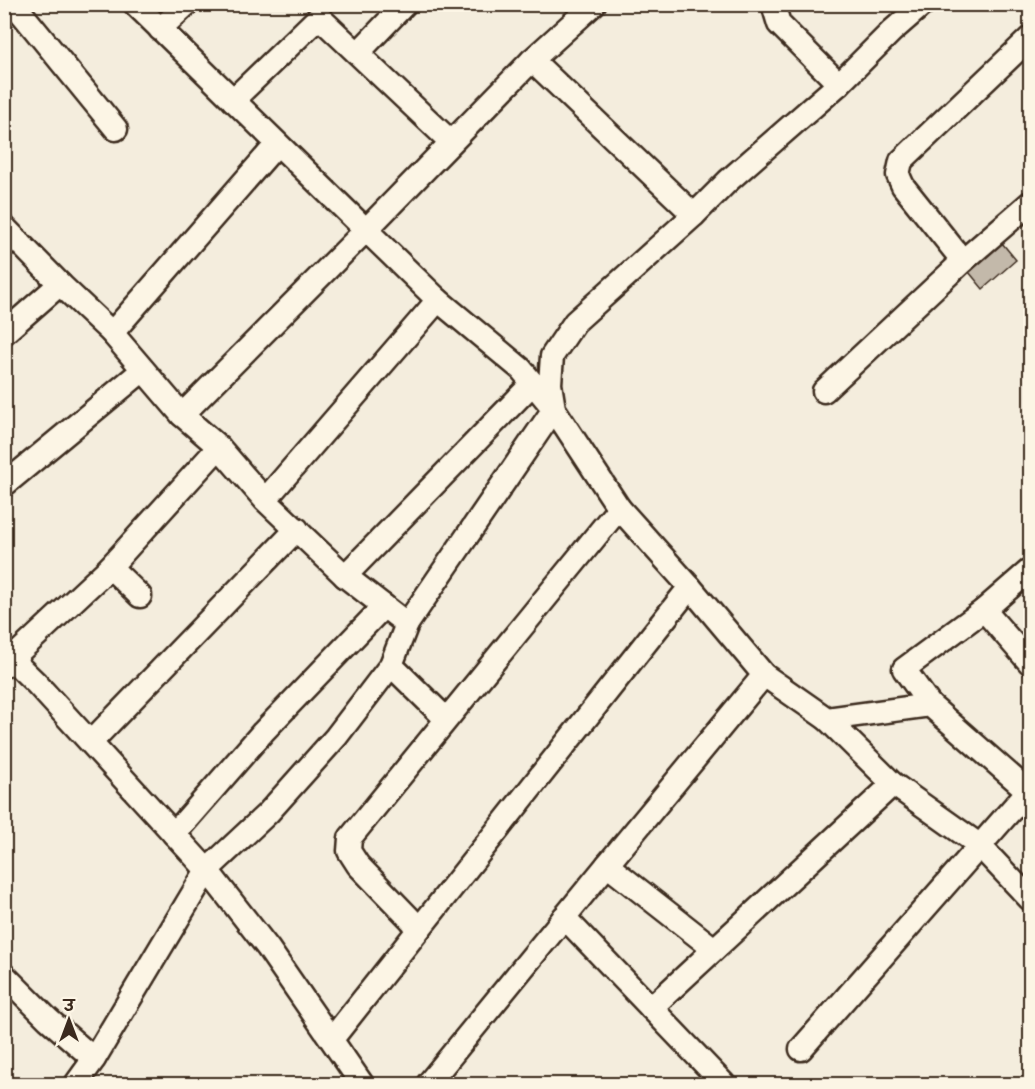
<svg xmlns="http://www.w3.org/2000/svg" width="1035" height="1089" viewBox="0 0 1035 1089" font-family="'Shantell Sans','Playpen Sans Deva',sans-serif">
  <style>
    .building { fill: #c3b9aa; stroke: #3b2a1e; stroke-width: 1.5 }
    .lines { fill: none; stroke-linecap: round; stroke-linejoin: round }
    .minor-casing { stroke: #3b2a1e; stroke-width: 27 }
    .minor { stroke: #fcf5e5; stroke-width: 22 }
  </style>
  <rect width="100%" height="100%" fill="#f4eddd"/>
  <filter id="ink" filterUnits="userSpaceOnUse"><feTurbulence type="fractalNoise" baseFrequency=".0167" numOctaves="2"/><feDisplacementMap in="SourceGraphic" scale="12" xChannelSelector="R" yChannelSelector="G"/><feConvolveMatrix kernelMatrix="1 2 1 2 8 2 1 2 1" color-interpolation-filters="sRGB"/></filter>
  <g filter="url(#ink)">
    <path class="building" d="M1002 243 1016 260 983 289 969 272Z"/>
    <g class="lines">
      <defs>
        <g id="minor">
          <path d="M14 4 116 129"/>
          <path d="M135 4 366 230 532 60 694 215"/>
          <path d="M773 4 779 24 839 84"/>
          <path d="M923 4 892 31 839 84 728 181 694 215 575 322 552 356 550 384 554 409 619 508 690 587 764 675 827 719 930 705 1028 791 1030 789"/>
          <path d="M160 29 187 4"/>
          <path d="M358 53 405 4"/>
          <path d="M532 60 594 4"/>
          <path d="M233 100 319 17 451 142"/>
          <path d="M4 227 60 284 112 333 182 415 219 447 265 500 345 576 407 624 554 409 521 369 438 300 265 500"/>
          <path d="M963 261 903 186 898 175 901 161 1030 38"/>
          <path d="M4 333 60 284"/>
          <path d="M112 333 277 144"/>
          <path d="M824 391 963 261 1030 203"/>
          <path d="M182 415 366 230 438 300"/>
          <path d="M4 485 143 370"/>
          <path d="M110 567 219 447"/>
          <path d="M345 576 533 383"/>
          <path d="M984 610 1030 663"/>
          <path d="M4 652 36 683 207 870 268 948 362 1084"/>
          <path d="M391 665 446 719"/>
          <path d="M4 666 110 567 140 596"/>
          <path d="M930 705 904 669 984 610 1030 570"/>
          <path d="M827 719 893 784 979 845 1030 899"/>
          <path d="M91 742 297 529"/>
          <path d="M174 834 263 732 384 606"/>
          <path d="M607 865 714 949"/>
          <path d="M564 917 724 1084"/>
          <path d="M419 928 358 865 349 851 350 838 619 508"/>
          <path d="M4 975 48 1019 94 1059"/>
          <path d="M651 1008 893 784"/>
          <path d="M332 1039 690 587"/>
          <path d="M801 1049 1028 791 1030 794"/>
          <path d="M76 1084 94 1059 207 870 268 813 336 737 391 665 407 624"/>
          <path d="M428 1084 607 865 764 675"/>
        </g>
      </defs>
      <use href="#minor" class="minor-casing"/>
      <use href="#minor" class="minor"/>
    </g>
  </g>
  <rect width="1035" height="1089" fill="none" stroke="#fcf5e5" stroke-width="24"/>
  <rect x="12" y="12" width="1011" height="1065" fill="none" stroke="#3b2a1e" stroke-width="2" filter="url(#ink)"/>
  <g transform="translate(69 1020)" stroke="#fcf5e5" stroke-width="4.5" paint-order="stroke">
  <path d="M0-4.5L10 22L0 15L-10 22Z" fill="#3b2a1e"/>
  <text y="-9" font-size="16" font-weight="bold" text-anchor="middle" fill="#3b2a1e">उ</text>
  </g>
</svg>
